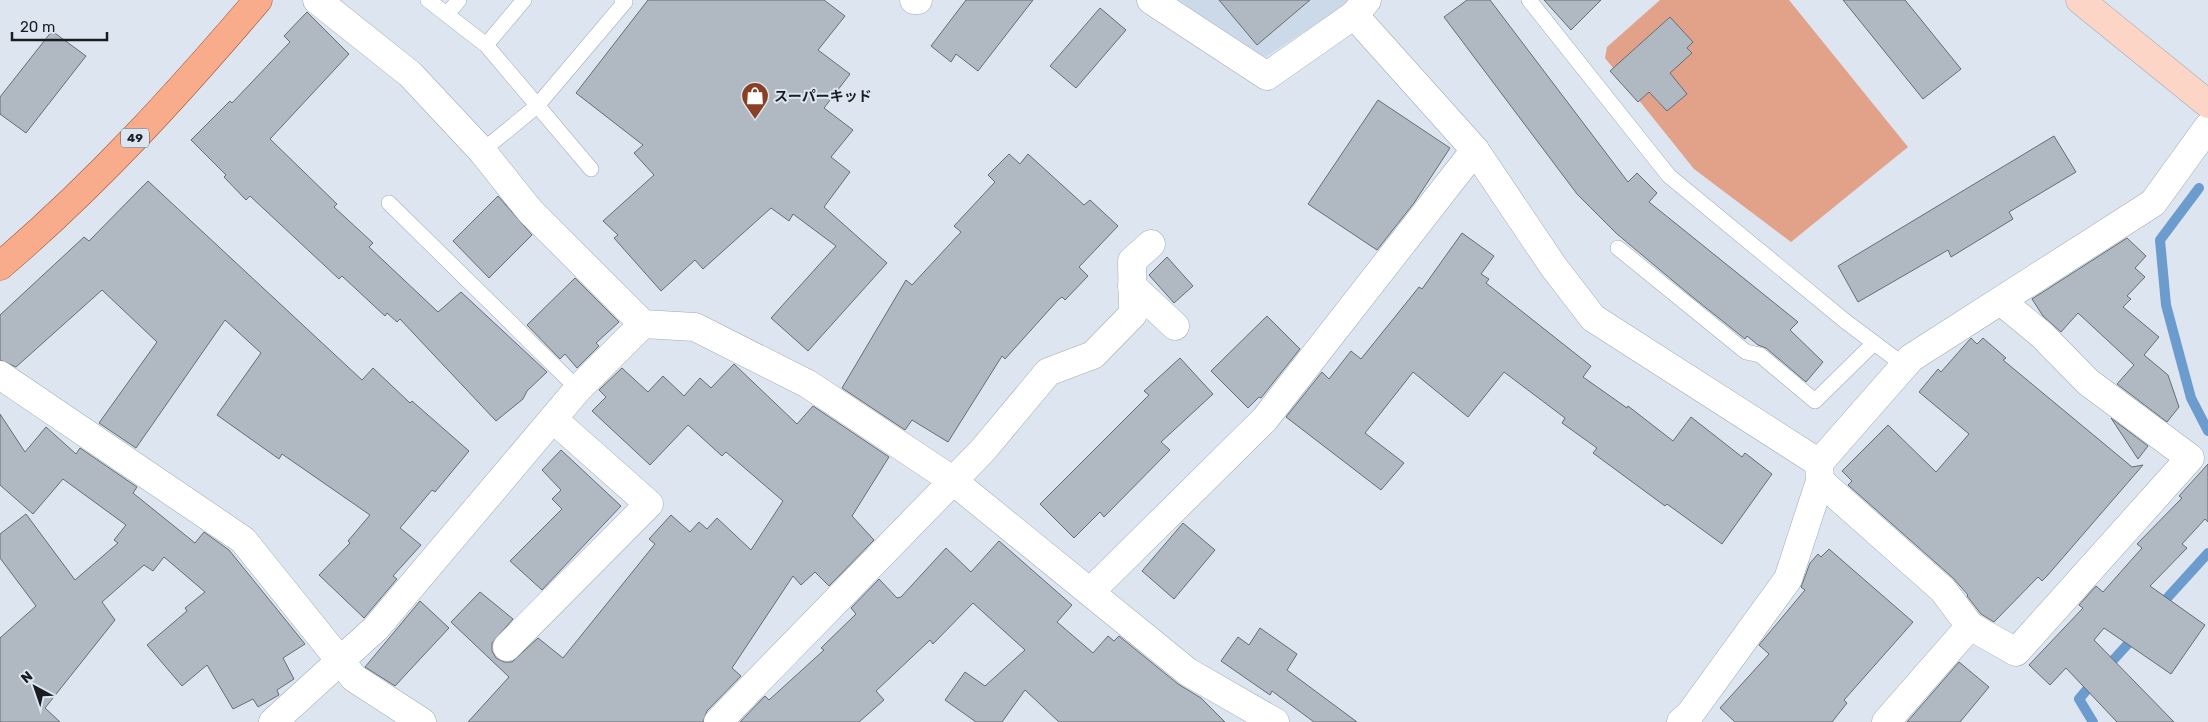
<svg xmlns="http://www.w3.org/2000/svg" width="2208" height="722" viewBox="0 0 2208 722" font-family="Rubik,'Noto Sans JP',sans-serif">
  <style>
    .built { fill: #cbd9e9 }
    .green { fill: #e2a189 }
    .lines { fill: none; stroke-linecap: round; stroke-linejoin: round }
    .stream { stroke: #6c9bce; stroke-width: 10 }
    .building { fill: #b0b8c2; stroke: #656d76 }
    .lane-casing { stroke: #a1aab4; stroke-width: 16 }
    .street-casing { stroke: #a1aab4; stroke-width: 29 }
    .secondary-casing { stroke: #a1aab4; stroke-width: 29 }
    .primary-casing { stroke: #a75535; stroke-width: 29 }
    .lane { stroke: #fff; stroke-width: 15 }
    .street { stroke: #fff; stroke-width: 28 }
    .secondary { stroke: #fcd5c6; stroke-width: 28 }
    .primary { stroke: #f8ac8c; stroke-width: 28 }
    .labels { text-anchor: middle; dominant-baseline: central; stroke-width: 4; stroke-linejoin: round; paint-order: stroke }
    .shield { fill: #dde6f0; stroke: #54595e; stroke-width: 1 }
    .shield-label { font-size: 12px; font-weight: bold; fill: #191c20 }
    .poi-label { font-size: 14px; font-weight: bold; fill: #191c20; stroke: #dde6f0; text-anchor: start }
  </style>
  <rect width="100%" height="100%" fill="#dde6f0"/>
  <path class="built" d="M1178 0H1349L1345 5 1264 58Z"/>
  <path class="green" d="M1660 0H1789L1908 147 1791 242 1694 169 1605 58 1607 47Z"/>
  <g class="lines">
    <g class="stream">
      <path d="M2199 188 2160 240 2166 305 2191 398 2208 431"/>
      <path d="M2159 607 2208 553"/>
      <path d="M2105 669 2137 634"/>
      <path d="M2093 722 2079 699 2095 680"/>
    </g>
  </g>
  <g class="building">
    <path d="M648 0H824L845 16 818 50 850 74 824 108 853 130 831 157 850 172 824 207 887 263 808 351 771 318 836 246 793 214 789 221 771 208 703 269 695 260 661 291 614 238 618 235 603 221 654 175 634 153 643 145 576 93Z"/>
    <path d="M966 0H1033L978 71 956 54 951 62 931 46Z"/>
    <path d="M1219 0H1310L1257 45Z"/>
    <path d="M1467 0H1490L1628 182 1637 173 1657 193 1649 202 1798 322 1790 330 1823 362 1806 382 1766 348 1758 345 1747 336 1745 339 1690 295 1617 234 1577 194 1444 17Z"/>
    <path d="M1544 0H1601L1571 30Z"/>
    <path d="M1843 0H1905L1961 69 1923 99Z"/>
    <path d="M1100 8 1126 30 1076 88 1050 66Z"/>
    <path d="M307 12 349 54 270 139 337 204 334 207 373 243 369 247 438 312 461 292 547 372 527 391 523 399 496 421 400 319 397 322 387 313 385 316 342 276 339 279 250 196 246 200 224 177 226 175 191 140 230 101 232 103 290 42 284 36Z"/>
    <path d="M1670 17 1693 42 1687 48 1692 53 1670 73 1687 94 1667 111 1649 92 1638 102 1610 71Z"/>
    <path d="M52 31 86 56 26 133 0 114V97Z"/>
    <path d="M1378 100 1450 148 1414 203 1377 250 1308 204Z"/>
    <path d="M2054 136 2076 172 2009 212 2013 219 1951 257 1948 250 1858 302 1838 266Z"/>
    <path d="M1009 154 1020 164 1028 154 1084 205 1090 200 1118 226 1079 267 1088 276 1065 300 1062 297 1058 300 1005 359 1002 356 948 442 912 420 905 430 842 388 906 280 912 285 961 232 954 226 995 182 988 175Z"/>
    <path d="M148 181 362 380 373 368 410 403 412 401 469 451 435 492 432 490 400 528 421 545 393 576 397 579 364 618 319 575 350 543 348 541 370 515 282 454 279 459 217 415 261 353 225 320 136 448 99 423 157 342 102 290 16 367 0 360V315L84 237 89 241Z"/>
    <path d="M498 196 532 235 489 278 453 241Z"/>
    <path d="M1462 233 1494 256 1481 274 1489 279 1486 283 1591 366 1583 377 1627 408 1628 406 1673 441 1691 417 1742 457 1745 453 1772 474 1722 544 1667 504 1665 506 1593 453 1597 448 1562 423 1565 418 1504 372 1468 417 1413 372 1365 433 1404 463 1381 490 1286 417 1322 372 1329 379 1351 351 1361 359 1419 287 1422 289Z"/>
    <path d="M2127 238 2146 256 2135 268 2145 277 2127 296 2131 299 2123 307 2159 337 2144 355 2168 375 2179 407 2167 422 2117 384 2134 365 2078 313 2061 332 2043 316 2032 299Z"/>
    <path d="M1167 257 1193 286 1174 303 1149 275Z"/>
    <path d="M575 278 619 322 596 343 599 346 577 368 565 354 560 359 527 325Z"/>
    <path d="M1267 316 1300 349 1261 398 1259 397 1248 408 1211 371Z"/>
    <path d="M1971 338 1977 344 1983 338 2006 358 2003 360 2132 467 2143 465 2047 576 2042 581 2038 577 1994 622 1981 614 1967 596 1968 595 1953 578 1848 485 1852 481 1842 471 1888 425 1936 472 1969 434 1919 392 1938 369 1941 372Z"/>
    <path d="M1180 358 1213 394 1161 442 1170 450 1104 517 1100 512 1074 538 1040 504 1149 395 1144 391Z"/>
    <path d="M734 364 797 424 813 406 889 457 852 516 874 540 829 586 815 572 801 585 793 576 732 668 741 676 707 711 703 722H468L509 677 451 622 480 592 513 619 492 643V651L496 658 504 662H512L538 638 563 658 655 544 649 539 671 515 690 532 699 522 707 529 717 518 751 550 783 501 726 452 722 456 688 425 650 465 592 411 606 397 599 390 622 368 648 392 663 376 684 396 700 378 711 388Z"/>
    <path d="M0 414 25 452 46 427 76 454 80 448 137 487 133 493 195 543 204 532 229 550 305 644 283 658 294 679 277 690 279 695 258 707 253 699 233 709 207 665 182 686 147 645 187 611 185 608 205 592 164 557 153 571 144 565 102 602 115 620 45 708 60 722H0V638L36 606 0 558V534L26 514 75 580 118 543 114 540 126 525 63 479 33 514 0 485Z"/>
    <path d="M2111 418 2148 446 2138 459Z"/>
    <path d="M561 450 621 506 542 590 510 561 562 509 552 499 561 490 542 470Z"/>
    <path d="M2208 464V522L2205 519 2182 544 2187 548 2150 586 2205 625 2171 674 2104 628 2094 640 2174 722H2117L2066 668 2050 685 2029 665 2083 608 2079 605 2096 586 2103 592 2142 548 2137 544 2182 498 2179 496Z"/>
    <path d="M1183 523 1215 550 1174 599 1142 571Z"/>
    <path d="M999 541 1072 605 1057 622 1093 653 1108 636 1114 641 1119 636 1178 684 1201 698 1225 722H1059L1025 690 1002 722H976L945 700 965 672 985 686 1025 650 973 603 933 644 930 640 876 691 884 700 859 722H740L765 696 769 700 824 650 821 648 856 614 851 608 879 579 897 598 901 597 946 548 971 572Z"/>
    <path d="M1829 549 1913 622 1844 700 1847 703 1832 722H1735L1720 708 1769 654 1759 645 1805 590 1801 587 1810 563 1818 554 1821 557Z"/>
    <path d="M420 601 449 628 395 686 365 667Z"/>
    <path d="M1260 628 1297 654 1287 670 1357 722H1314L1272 691 1270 695 1221 661 1238 637 1249 645Z"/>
    <path d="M1959 662 1989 687 1960 722H1907Z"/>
  </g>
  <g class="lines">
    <defs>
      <g id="lane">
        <path d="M428 0 486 45 591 169"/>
        <path d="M1529 0 1669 176 1845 321 1905 366"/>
        <path d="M447 14 459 0"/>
        <path d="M486 45 524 0"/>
        <path d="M482 151 537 106 625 2 622 0"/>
        <path d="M389 203 578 389"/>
        <path d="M1618 248 1746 352 1760 355 1815 401 1874 343"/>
      </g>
      <g id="street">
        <path d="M317 0 410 74 482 151 530 211 643 324 695 327 808 384 952 480 1188 672 1275 722"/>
        <path d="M914 0H918"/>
        <path d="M1151 0 1267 76 1354 15 1367 0"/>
        <path d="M1354 15 1475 150 1553 266 1593 318 1819 463"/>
        <path d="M1132 286 1175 326"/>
        <path d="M0 375 243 540 354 678 422 722"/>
        <path d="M1820 481 1943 590 1970 626 2016 652 2190 458 2088 382 2042 335 2002 302"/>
        <path d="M1090 592 1265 419 1475 150"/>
        <path d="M507 647 649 504 553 419"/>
        <path d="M273 722 376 628 578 389 643 324"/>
        <path d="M718 722 983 450 1048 372 1093 355 1133 314 1132 261 1151 244"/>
        <path d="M1681 722 1690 714 1788 579 1820 481 1819 463 1911 358 2153 203 2208 127"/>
        <path d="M1886 722 1970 626"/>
      </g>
      <path id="secondary" d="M2080 0 2208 104"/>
      <path id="primary" d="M0 266C96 184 177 95 258 0"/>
    </defs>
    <use href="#lane" class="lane-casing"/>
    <use href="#street" class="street-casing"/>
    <use href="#secondary" class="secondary-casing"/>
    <use href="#primary" class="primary-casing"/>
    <use href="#lane" class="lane"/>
    <use href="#street" class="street"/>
    <use href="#secondary" class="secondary"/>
    <use href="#primary" class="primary"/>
  </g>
  <defs>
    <symbol id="shop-pin" viewBox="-11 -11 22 30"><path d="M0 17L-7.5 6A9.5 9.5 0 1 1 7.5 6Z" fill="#883f23" stroke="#dde6f0"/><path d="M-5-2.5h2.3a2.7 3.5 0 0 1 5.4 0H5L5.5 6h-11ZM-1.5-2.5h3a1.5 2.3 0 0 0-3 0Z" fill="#fff"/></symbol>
  </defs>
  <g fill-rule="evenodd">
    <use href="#shop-pin" x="739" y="80" width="32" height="43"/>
  </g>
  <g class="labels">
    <rect class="shield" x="121" y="128.5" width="28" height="19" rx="4"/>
    <g class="shield-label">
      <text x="135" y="138">49</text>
    </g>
    <g class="poi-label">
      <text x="774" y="96">スーパーキッド</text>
    </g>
  </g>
  <g transform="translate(35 687) rotate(320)" stroke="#dde6f0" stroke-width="4" paint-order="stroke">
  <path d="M0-4L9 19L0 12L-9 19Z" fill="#191c20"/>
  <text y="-8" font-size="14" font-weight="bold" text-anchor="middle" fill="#191c20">N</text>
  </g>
  <path d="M12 32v8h95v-8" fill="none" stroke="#191c20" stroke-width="2.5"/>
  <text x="20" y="32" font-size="15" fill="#191c20" stroke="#dde6f0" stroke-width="4" paint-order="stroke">20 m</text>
</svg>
